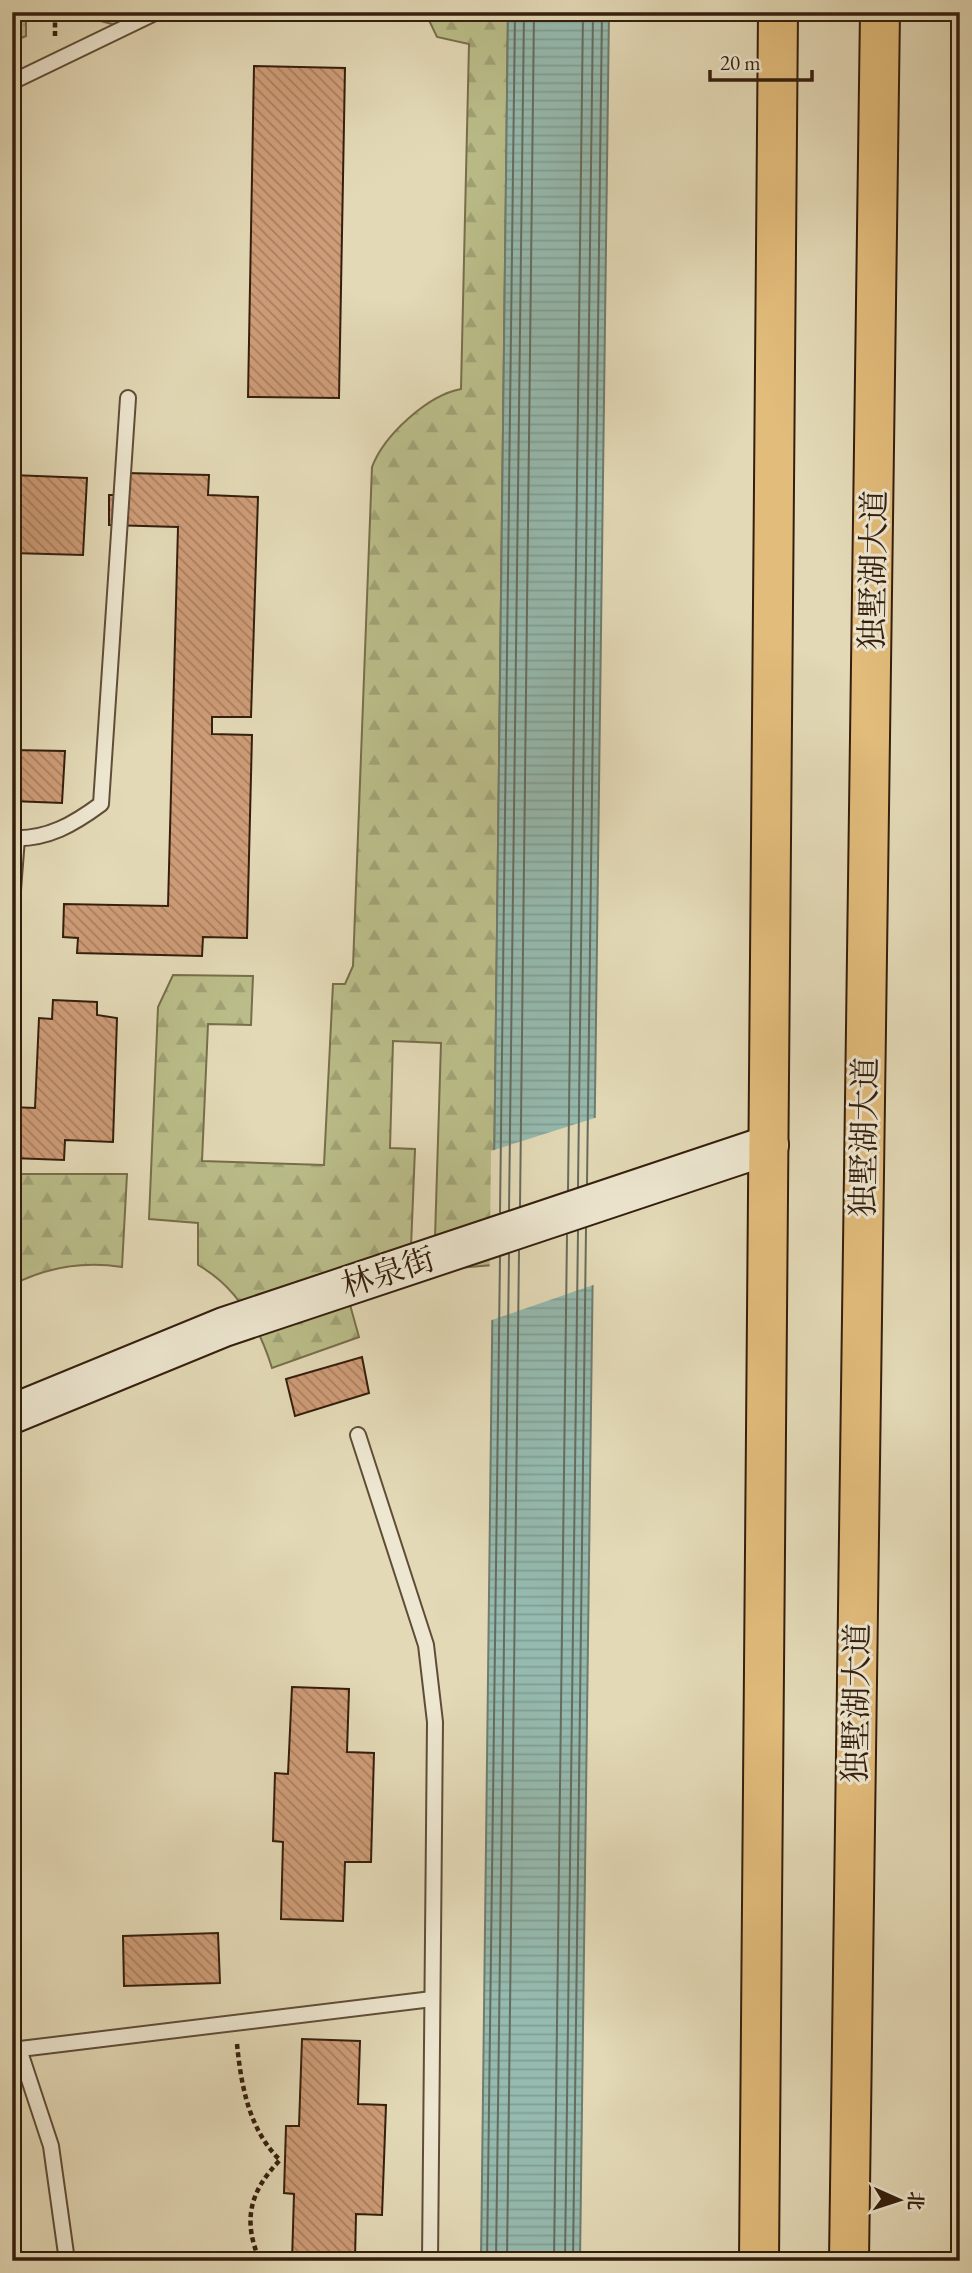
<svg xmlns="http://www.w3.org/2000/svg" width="972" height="2273" viewBox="0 0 972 2273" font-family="'EB Garamond','Noto Serif SC',serif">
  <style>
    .grass { fill: url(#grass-dots); stroke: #786e4b; stroke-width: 2 }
    .forest { fill: url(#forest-firs); stroke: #786e4b; stroke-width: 2 }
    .water { fill: url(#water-rules); stroke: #6f7c6e; stroke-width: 2 }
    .pier { fill: #e3d9b6 }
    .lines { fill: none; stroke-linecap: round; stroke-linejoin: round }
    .shore { stroke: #656c5e; stroke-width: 2 }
    .building { fill: url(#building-back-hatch); stroke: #351e0d; stroke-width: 2 }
    .lane-casing { stroke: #604d37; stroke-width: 18 }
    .secondary-casing { stroke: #351e0d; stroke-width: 42 }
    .primary-casing { stroke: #351e0d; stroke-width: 42 }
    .path { stroke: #351e0d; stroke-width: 4.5; stroke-dasharray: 5 3.5; stroke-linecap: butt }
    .lane { stroke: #ede6d0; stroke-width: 14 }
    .secondary { stroke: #ede6d0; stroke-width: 38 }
    .primary { stroke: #e2bc7b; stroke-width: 38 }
    .labels { text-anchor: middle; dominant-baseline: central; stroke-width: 6; stroke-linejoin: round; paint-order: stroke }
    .street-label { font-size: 32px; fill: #351e0d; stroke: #ede6d0 }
  </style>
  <defs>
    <pattern id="grass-dots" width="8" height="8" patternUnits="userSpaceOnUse" patternTransform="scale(1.75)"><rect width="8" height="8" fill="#babd89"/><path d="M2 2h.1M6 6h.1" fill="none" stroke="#a0a275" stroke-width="1.8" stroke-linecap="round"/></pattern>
    <pattern id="forest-firs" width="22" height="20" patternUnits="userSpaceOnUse" patternTransform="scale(1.75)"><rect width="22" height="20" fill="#babd89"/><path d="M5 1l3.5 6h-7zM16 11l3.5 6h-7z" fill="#a0a275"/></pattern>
    <pattern id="water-rules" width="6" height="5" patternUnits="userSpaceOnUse" patternTransform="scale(1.75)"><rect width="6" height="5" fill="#95baaf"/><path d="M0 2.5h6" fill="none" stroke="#819f95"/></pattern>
    <pattern id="building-back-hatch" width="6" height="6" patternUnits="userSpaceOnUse" patternTransform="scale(1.75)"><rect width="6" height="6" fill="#ce9c77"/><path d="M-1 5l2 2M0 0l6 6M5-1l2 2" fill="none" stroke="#a87f60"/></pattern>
  </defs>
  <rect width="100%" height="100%" fill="#e3d9b6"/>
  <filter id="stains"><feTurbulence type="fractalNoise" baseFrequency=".00286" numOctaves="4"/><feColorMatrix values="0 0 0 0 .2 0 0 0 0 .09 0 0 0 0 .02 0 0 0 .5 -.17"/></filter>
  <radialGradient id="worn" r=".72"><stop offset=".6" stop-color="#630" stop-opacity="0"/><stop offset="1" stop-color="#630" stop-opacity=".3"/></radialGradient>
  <g class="grass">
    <path d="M12 12H26V36L12 42Z"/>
    <path d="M91 12H139L115 25 101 21Z"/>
  </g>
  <g class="forest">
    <path d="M425 12H508L493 1265 434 1270 441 1043 393 1041 390 1148 415 1149 411 1247 347 1294 359 1337 272 1368C259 1326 237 1287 198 1265V1223L149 1219 158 1007 173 975 253 976 251 1025 208 1024 202 1161 324 1165 333 984H345L353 966 372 467C384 435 428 395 461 389L469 44 437 37Z"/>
    <path d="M12 1174H127L122 1267C83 1261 47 1267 12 1285Z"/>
  </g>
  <path class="water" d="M508 12H609L580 2261H481Z"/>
  <path class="pier" d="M598 1117 596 1284 489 1321 491 1151Z"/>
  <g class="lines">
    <g class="shore">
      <path d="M587 1184 602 12"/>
      <path d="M578 1187 593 12"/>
      <path d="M568 1190 583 12"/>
      <path d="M520 1206 534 12"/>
      <path d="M509 1210 524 12"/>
      <path d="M500 1213 515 12"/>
      <path d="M487 2261 500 1257"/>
      <path d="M496 2261 509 1254"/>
      <path d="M507 2261 519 1251"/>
      <path d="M554 2261 567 1235"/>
      <path d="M565 2261 578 1231"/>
      <path d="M573 2261 586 1228"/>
    </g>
  </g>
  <g class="building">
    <path d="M254 66 345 68 339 398 248 397Z"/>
    <path d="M126 473 209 475 208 495 258 497 251 717H212V734L252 735 247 938 203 937 202 956 77 953 78 938 63 937 64 904 168 906 178 527 109 525V495H125Z"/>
    <path d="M12 475 87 478 83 555 12 553Z"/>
    <path d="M12 750 65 751 62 803 12 801Z"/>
    <path d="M53 1000 97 1002V1015L117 1018 113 1142 65 1140 64 1160 12 1158V1107L35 1108 39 1018 52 1019Z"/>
    <path d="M362 1357 369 1393 295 1416 286 1379Z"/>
    <path d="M292 1687 349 1689 347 1752 374 1753 371 1862H345L343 1921 281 1919 283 1842 273 1841 275 1773 288 1774Z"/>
    <path d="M218 1933 220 1983 124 1986 123 1936Z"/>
    <path d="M302 2039 360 2041 358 2104 386 2105 382 2215 356 2214 355 2261H292L294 2194 284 2193 286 2126H299Z"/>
    <rect x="12" y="2218" width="7" height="43"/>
  </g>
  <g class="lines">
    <defs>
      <g id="lane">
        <path d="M12 82 157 12"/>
        <path d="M12 838C47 840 74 824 101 804L128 398"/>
        <path d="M12 903 17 838"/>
        <path d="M358 1435 426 1645 435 1722 430 2261"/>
        <path d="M19 2049 51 2146 67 2261"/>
        <path d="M12 2050 432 1999"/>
      </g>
      <path id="secondary" d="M12 1414 224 1327 769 1145"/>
      <g id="primary">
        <path d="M759 2261 778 12"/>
        <path d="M849 2261 880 12"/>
      </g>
    </defs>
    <use href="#lane" class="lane-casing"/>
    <use href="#secondary" class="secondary-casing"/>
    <use href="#primary" class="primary-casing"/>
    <g class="path">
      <path d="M55 36V12"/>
      <path d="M237 2044C241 2085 249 2130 280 2160 250 2191 242 2220 260 2261"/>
    </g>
    <use href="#lane" class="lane"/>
    <use href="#secondary" class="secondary"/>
    <use href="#primary" class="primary"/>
  </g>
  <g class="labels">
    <g class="street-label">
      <text transform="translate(873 570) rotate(-89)">独墅湖大道</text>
      <text transform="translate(864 1137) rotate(-89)">独墅湖大道</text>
      <text transform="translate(388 1272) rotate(-18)">林泉街</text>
      <text transform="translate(856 1703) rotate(-89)">独墅湖大道</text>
    </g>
  </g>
  <rect width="972" height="2273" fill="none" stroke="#e3d9b6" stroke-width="42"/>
  <rect x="14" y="14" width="944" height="2245" fill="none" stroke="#351e0d" stroke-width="3.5"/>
  <rect x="21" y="21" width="930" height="2231" fill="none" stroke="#351e0d" stroke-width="2"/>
  <g transform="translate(899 2200) rotate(93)" stroke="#ede6d0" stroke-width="5" paint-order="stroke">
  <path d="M0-5L12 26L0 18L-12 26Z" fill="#351e0d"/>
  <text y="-10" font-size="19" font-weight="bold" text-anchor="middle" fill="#351e0d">北</text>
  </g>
  <path d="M710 70v10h102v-10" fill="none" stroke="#351e0d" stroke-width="3.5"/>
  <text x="720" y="70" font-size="21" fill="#351e0d" stroke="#ede6d0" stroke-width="5" paint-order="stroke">20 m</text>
  <rect width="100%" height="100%" filter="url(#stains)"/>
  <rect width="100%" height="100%" fill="url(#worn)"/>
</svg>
